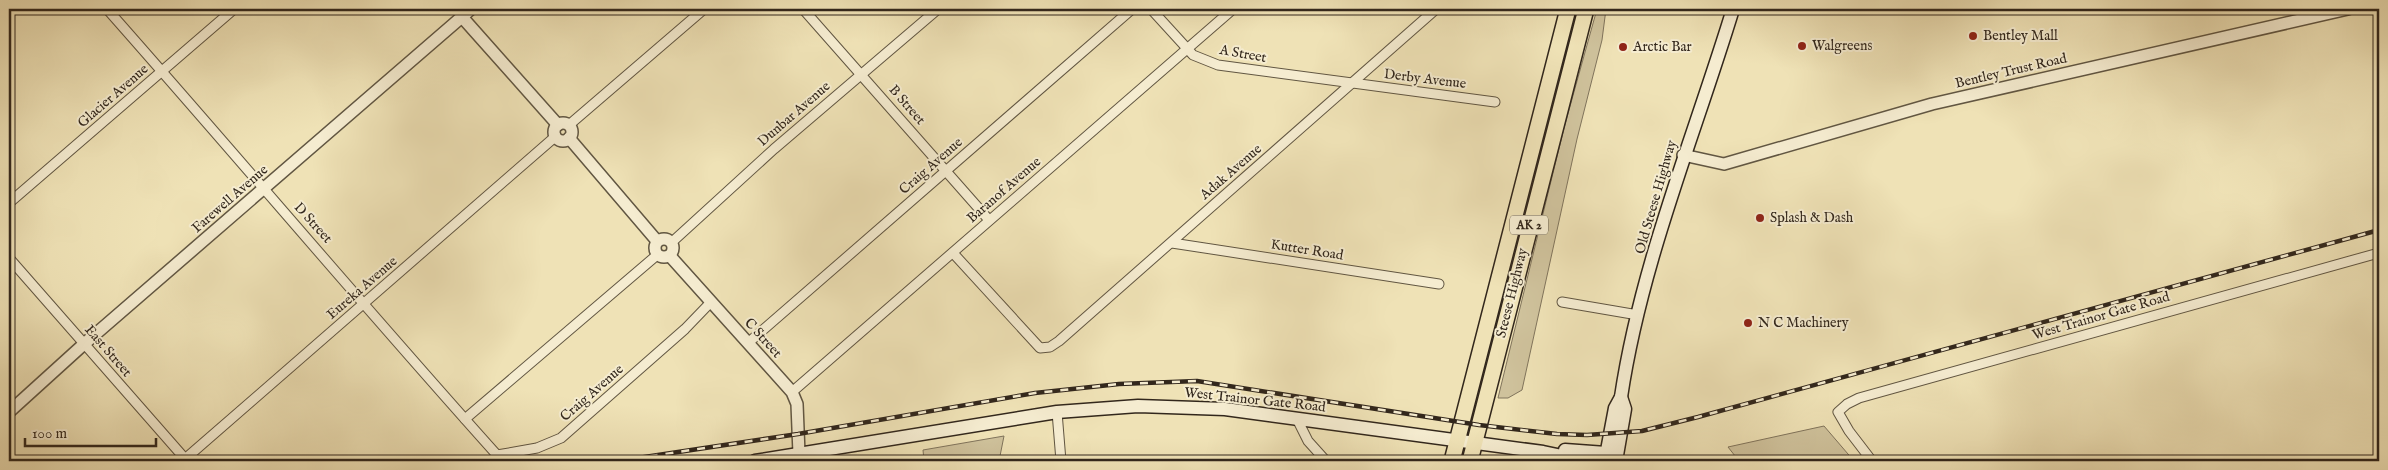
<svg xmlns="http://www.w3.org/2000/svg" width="2388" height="470" viewBox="0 0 2388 470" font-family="'IM FELL English',serif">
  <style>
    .green { fill: #cfc29c; stroke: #80745c }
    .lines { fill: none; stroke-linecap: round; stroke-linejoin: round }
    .minor-casing { stroke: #615642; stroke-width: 11 }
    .tertiary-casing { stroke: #615642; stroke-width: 14 }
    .secondary-casing { stroke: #32271c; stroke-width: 15 }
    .trunk-casing { stroke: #32271c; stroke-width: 18 }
    .minor { stroke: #f5ecd0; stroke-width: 9 }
    .tertiary { stroke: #f5ecd0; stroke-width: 11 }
    .secondary { stroke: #f5ecd0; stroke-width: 12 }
    .trunk { stroke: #efe2b6; stroke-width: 15 }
    .rail-casing { stroke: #32271c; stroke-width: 4.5 }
    .rail { stroke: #f5ecd0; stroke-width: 2.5; stroke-dasharray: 8; stroke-linecap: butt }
    .poi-dot { fill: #8f2418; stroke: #f5ecd0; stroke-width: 2 }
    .labels { text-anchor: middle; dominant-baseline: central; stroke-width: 4; stroke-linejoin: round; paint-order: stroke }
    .shield { fill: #f5ecd0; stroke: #6c6252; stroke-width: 1 }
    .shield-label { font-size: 12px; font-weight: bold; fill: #32271c }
    .poi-label { font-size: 14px; fill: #32271c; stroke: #f5ecd0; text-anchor: start }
    .street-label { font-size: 14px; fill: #32271c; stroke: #f5ecd0 }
  </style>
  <rect width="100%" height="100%" fill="#efe2b6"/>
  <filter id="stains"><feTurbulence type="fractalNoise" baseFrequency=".004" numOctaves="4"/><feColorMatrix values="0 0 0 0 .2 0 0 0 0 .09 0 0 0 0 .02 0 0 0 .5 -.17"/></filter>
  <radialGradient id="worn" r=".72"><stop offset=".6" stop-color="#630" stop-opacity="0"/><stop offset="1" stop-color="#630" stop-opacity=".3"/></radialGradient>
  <g class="green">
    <path d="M1573 9H1579L1493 345H1489Z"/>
    <path d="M1597 9H1606L1602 40 1577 139 1522 390 1508 398H1498L1564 128Z"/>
    <path d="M1824 426 1854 461H1739L1728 447Z"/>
    <path d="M1004 436 999 461H924L923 450Z"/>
  </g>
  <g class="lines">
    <defs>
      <g id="minor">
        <path d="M107 9C238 157 365 308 497 455L537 448 561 438 685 329 711 302"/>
        <path d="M803 9 989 220"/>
        <path d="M1151 9 1193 55 1218 65 1495 102"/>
        <path d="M569 125 704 9"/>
        <path d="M9 203 234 9"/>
        <path d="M671 243 774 149 938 9"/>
        <path d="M1172 243 1439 284"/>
        <path d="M953 253 1040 348 1050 347 1059 341 1436 9"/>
        <path d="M9 258 187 461"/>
        <path d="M1562 302 1638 315"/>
        <path d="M748 343 1132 9"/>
        <path d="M792 392 1233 9"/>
        <path d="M1057 412 1061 461"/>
        <path d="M465 419 657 255"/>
        <path d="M1297 419 1308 441 1326 461"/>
        <path d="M185 459 556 136"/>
        <path d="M1872 461 1849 431 1838 412 1847 404 1859 398 2375 254"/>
      </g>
      <g id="tertiary">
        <path d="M462 17 558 125"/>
        <circle cx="563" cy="132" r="9"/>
        <path d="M569 138 657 241"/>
        <path d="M1683 155 1724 164 1932 104 2348 9"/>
        <circle cx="664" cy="248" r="9"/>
        <path d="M670 256 792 392 797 404 799 454"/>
        <path d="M9 412 84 344 471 9"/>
      </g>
      <g id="secondary">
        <path d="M1565 450 1606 453"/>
        <path d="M755 461 1057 412 1138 406 1225 409 1543 452 1586 461"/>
        <path d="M1605 461 1615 408 1621 397C1641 263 1694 137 1733 9"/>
        <path d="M1616 461 1625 409 1621 397"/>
      </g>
      <g id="trunk">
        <path d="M1452 461 1568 9"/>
        <path d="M1470 461 1586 9"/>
      </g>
    </defs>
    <use href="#minor" class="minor-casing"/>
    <use href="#tertiary" class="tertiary-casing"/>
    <use href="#secondary" class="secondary-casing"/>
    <use href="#trunk" class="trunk-casing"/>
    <use href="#minor" class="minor"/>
    <use href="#tertiary" class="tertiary"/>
    <use href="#secondary" class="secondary"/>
    <use href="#trunk" class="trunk"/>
    <defs>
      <path id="rail" d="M618 461 798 434 1035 393 1119 384 1197 381 1479 425 1557 434 1587 435 1642 431 1698 417 2379 230"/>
    </defs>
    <use href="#rail" class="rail-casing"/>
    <use href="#rail" class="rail"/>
  </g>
  <g class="poi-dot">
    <circle cx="1973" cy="36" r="5"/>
    <circle cx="1802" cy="46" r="5"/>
    <circle cx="1623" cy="47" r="5"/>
    <circle cx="1760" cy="218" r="5"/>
    <circle cx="1748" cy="323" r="5"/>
  </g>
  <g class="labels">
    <rect class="shield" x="1510" y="215.5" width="38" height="19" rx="4"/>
    <g class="shield-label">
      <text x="1529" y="225">AK 2</text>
    </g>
    <g class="poi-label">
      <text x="1983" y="36">Bentley Mall</text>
      <text x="1812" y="46">Walgreens</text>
      <text x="1633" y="47">Arctic Bar</text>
      <text x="1770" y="218">Splash &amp; Dash</text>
      <text x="1758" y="323">N C Machinery</text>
    </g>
    <g class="street-label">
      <text transform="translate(1243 54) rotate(10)">A Street</text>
      <text transform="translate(2011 71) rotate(-13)">Bentley Trust Road</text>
      <text transform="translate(1425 79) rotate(7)">Derby Avenue</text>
      <text transform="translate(113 96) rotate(-41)">Glacier Avenue</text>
      <text transform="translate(907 105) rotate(49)">B Street</text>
      <text transform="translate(794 114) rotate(-41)">Dunbar Avenue</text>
      <text transform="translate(931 166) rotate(-41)">Craig Avenue</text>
      <text transform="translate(1231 172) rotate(-41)">Adak Avenue</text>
      <text transform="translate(1004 190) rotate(-41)">Baranof Avenue</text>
      <text transform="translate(1656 197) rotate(-74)">Old Steese Highway</text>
      <text transform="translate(230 199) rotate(-41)">Farewell Avenue</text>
      <text transform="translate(313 223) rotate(48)">D Street</text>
      <text transform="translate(1307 250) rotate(9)">Kutter Road</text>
      <text transform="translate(362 288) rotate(-41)">Eureka Avenue</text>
      <text transform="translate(1512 293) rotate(-76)">Steese Highway</text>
      <text transform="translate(2101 316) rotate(-16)">West Trainor Gate Road</text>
      <text transform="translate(763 338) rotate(48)">C Street</text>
      <text transform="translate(108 351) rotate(49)">East Street</text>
      <text transform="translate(592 393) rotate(-41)">Craig Avenue</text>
      <text transform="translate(1255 400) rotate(6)">West Trainor Gate Road</text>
    </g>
  </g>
  <rect width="2388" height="470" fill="none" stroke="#efe2b6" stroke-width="30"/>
  <rect x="10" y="10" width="2368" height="450" fill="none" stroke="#32271c" stroke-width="2.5"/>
  <rect x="15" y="15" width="2358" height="440" fill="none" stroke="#32271c"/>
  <path d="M25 438v8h131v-8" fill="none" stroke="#32271c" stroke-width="2.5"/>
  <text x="32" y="438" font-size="15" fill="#32271c" stroke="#f5ecd0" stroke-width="4" paint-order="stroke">100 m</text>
  <rect width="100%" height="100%" filter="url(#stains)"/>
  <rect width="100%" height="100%" fill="url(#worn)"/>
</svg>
